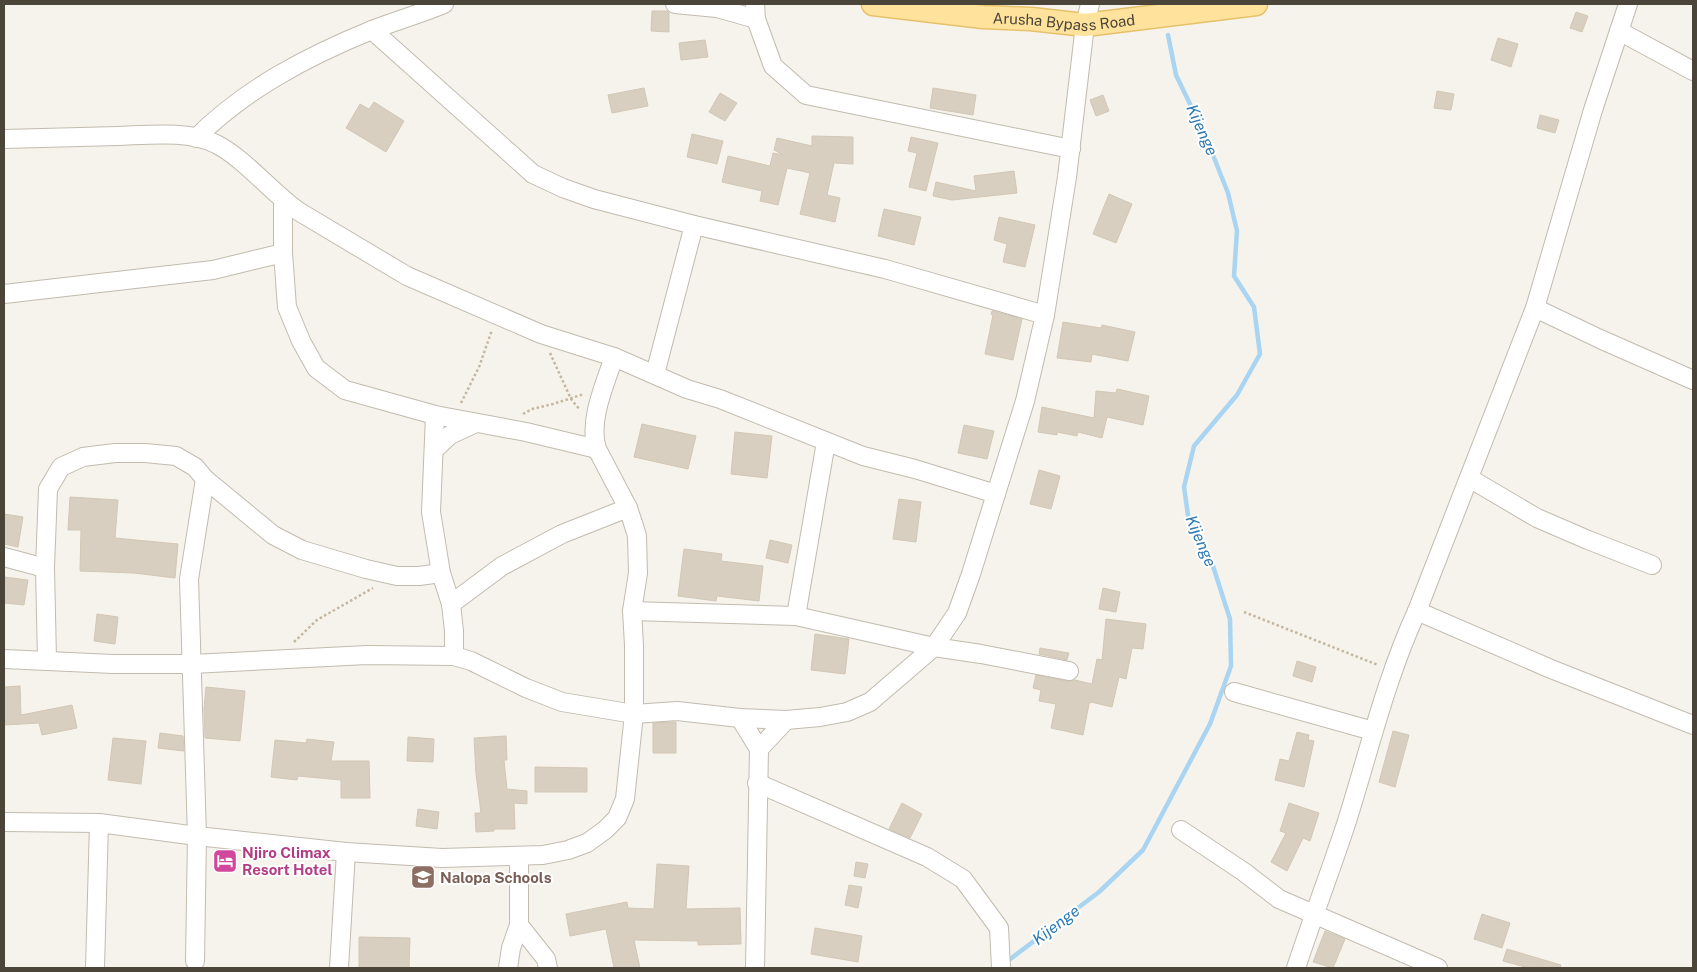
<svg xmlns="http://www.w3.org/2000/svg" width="1697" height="972" viewBox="0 0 1697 972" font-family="'Public Sans',sans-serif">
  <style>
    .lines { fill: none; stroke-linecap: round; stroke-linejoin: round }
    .stream { stroke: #a9d4f2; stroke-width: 4.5 }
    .building { fill: #d8cfc1; stroke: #d3c7b4 }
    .minor-casing { stroke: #c2bbae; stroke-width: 20 }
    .major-casing { stroke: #e6c16a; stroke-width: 25 }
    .path { stroke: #c4b79f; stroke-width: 2.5; stroke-dasharray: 2.5 2.5; stroke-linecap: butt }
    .minor { stroke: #fff; stroke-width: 18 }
    .major { stroke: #ffe39c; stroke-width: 22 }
    .labels { text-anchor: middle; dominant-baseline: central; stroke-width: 4; stroke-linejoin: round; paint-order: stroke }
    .street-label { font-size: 15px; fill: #4b4439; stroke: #fff }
    .hotel-label { font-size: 15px; font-weight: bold; fill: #b23c85; stroke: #fff; text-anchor: start }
    .education-label { font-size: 15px; font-weight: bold; fill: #785e54; stroke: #fff; text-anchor: start }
    .water-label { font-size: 16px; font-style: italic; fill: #2e7ab2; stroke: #fff }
  </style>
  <rect width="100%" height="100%" fill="#f6f3ec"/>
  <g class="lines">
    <path class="stream" d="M1005 963 1099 892 1143 850 1210 724 1231 666 1230 619 1212 563 1188 515 1184 487 1194 446 1237 395 1260 354 1254 307 1234 276 1237 231 1228 193 1205 135 1176 75 1168 35"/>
  </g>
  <g class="building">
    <path d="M652 11H668L669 13V32L651 31Z"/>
    <path d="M1576 12 1588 16 1582 32 1570 28Z"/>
    <path d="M1498 38 1518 44 1511 67 1491 60Z"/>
    <path d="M705 40 708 57 681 60 679 43Z"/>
    <path d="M644 88 648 106 612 113 608 95Z"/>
    <path d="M933 88 976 95 973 115 930 108Z"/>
    <path d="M1437 91 1454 94 1451 110 1434 108Z"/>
    <path d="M720 93 737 103 725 121 709 112Z"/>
    <path d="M1103 95 1109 111 1096 116 1090 100Z"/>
    <path d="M374 102 404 121 386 152 346 128 360 104 369 109Z"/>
    <path d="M1540 115 1559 120 1555 133 1537 128Z"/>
    <path d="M692 134 723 141 717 164 687 157Z"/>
    <path d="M812 136 853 137V164L834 163 827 195 840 198 835 222 800 214 810 173 787 168 778 205 760 201 762 191 722 182 728 156 770 166 773 153 783 155 774 150 777 138 812 146Z"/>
    <path d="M911 137 938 143 926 191 909 187 917 153 908 151Z"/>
    <path d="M1014 171 1017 193 952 200 933 196 936 182 976 191 974 176Z"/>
    <path d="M1109 194 1132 204 1116 243 1093 234Z"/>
    <path d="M884 209 921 217 914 245 878 236Z"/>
    <path d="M999 217 1035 225 1025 267 1003 262 1007 244 994 240Z"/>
    <path d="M992 311 1022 319 1013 360 985 354 993 315 991 314Z"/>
    <path d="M1063 322 1101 328 1102 325 1135 332 1128 361 1092 354 1091 362 1057 358Z"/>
    <path d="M1117 389 1149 396 1143 425 1107 417 1102 438 1078 432 1077 436 1057 432V435L1038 432 1042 407 1094 418 1096 391 1116 393Z"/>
    <path d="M642 424 696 436 688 469 634 457Z"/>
    <path d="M964 425 994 431 987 459 958 453Z"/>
    <path d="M735 432 772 436 767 478 731 474Z"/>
    <path d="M1039 470 1060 476 1051 509 1030 504Z"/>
    <path d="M70 497 118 500 115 538 178 544 175 578 134 573 80 571 81 530H68Z"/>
    <path d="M899 499 921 502 916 542 893 539Z"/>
    <path d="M4 514 23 517 18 547 4 544Z"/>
    <path d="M770 540 792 545 788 563 766 558Z"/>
    <path d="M684 549 722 554 721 561 763 566 759 601 717 596 716 601 678 596Z"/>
    <path d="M4 577 28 580 24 605 4 603Z"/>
    <path d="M1103 588 1120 592 1116 612 1099 609Z"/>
    <path d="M97 614 118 617 115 644 94 641Z"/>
    <path d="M1106 619 1146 624 1143 649 1132 648 1126 679 1119 677 1112 707 1091 702 1089 704 1083 735 1051 728 1056 704 1039 701 1041 690 1033 688 1036 675 1067 681 1075 680 1092 684 1097 659 1102 660Z"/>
    <path d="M815 634 849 639 845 674 811 670Z"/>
    <path d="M1040 648 1069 653 1067 660 1039 654Z"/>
    <path d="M1297 661 1316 667 1312 682 1293 676Z"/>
    <path d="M20 686 21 715 72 705 77 728 42 735 39 723 4 725V687Z"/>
    <path d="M206 687 245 691 240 741 205 738 204 709Z"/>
    <path d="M676 722V753H653V723Z"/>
    <path d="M1393 731 1409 735 1395 787 1379 782Z"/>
    <path d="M1297 732 1309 735 1308 740 1314 741 1304 787 1275 780 1280 759 1289 761Z"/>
    <path d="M160 733 183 736 184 751 158 748Z"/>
    <path d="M506 736 507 760H504L507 789 527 791V804L514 803 515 829H494V831L476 832 475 813H481L476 774 474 738Z"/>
    <path d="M408 737 434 739 433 762 407 761Z"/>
    <path d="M113 738 146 741 141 784 108 780Z"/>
    <path d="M307 739 334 742 331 761H369L370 798H341V780L298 776 297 780 271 777 275 740 306 743Z"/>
    <path d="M535 767 587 768V792H535Z"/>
    <path d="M902 803 922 814 910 838 889 829Z"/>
    <path d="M1289 803 1319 813 1310 841 1303 838 1287 871 1271 862 1286 833 1280 831Z"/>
    <path d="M418 809 439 812 437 829 416 826Z"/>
    <path d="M856 862 868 864 865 878 854 876Z"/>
    <path d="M657 864 689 866 686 909 740 908 741 944 698 945V941L634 940 640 968H614L606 929 570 936 566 914 627 902 628 908 654 909Z"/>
    <path d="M849 885 862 887 858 908 845 905Z"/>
    <path d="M1482 914 1510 923 1502 948 1474 939Z"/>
    <path d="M815 928 862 936 858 962 811 954Z"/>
    <path d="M1325 931 1345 939 1333 968 1313 962Z"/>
    <path d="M359 937 410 938 409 968H359Z"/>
    <path d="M1507 949 1561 965 1560 968H1529L1503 961Z"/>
  </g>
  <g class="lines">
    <defs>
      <g id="minor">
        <path d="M675 4 717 8 756 19"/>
        <path d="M755 4 756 19 773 66 806 95 1071 149"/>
        <path d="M372 30 533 174 563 188 594 199 694 225 885 269 1045 315"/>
        <path d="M1619 31 1693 71"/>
        <path d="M196 138C245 89 308 56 372 30 395 21 420 14 444 4"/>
        <path d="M4 139C42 138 80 137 118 136 147 135 190 130 216 144 244 158 271 192 298 211L407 276 541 334 614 357 687 389 720 399 863 456 915 469 996 494"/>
        <path d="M283 200V253L287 307 301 341 316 368 345 390 435 415 526 432 597 449"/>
        <path d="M4 294 213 270 283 253"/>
        <path d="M1535 308 1600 339 1693 380"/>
        <path d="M655 374 694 225"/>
        <path d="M435 415 431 512 441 573 451 604 454 631V656"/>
        <path d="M434 450 450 435 476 423"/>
        <path d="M1469 478 1537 518 1588 540 1652 565"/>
        <path d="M4 557 45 568"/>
        <path d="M451 604 502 566 562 534 628 508"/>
        <path d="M632 611 796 616 934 647 981 654 1069 671"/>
        <path d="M1417 611 1551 669 1693 725"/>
        <path d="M796 616 826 442"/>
        <path d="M4 659 113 664H192L367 655 454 656 471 661 526 688 562 702 634 714 677 711 740 718 786 720 820 717 847 712 870 702 934 647 957 613 971 574 1025 401 1045 315 1067 177 1085 25 1090 4"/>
        <path d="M47 660 45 568 48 489 61 467 83 457 115 453H145L176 456 195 467 205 479 273 535 302 550 366 569 397 576H419L441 573"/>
        <path d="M1234 692 1373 731"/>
        <path d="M740 718 759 749 755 968"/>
        <path d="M759 749 786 720"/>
        <path d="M757 783 927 857 963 879 999 928 1001 968"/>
        <path d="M4 822 99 823 197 836 346 852 442 858 543 855 568 850 587 843 605 830 617 818 625 799 634 714V645L632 611 638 573 637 536 633 523 628 508 597 449C588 421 605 384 614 357"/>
        <path d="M1181 830 1244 872 1279 899 1438 968"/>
        <path d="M519 925 546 959 548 968"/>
        <path d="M195 961 197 836 189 579 205 479"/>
        <path d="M95 968 99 823"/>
        <path d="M339 968 346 852"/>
        <path d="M508 968 511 948 519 925V857"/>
        <path d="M1296 968C1312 919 1331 870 1347 821 1369 751 1386 678 1417 611L1535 308 1593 110 1628 4"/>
      </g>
      <g id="major">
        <path id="s1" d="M873 4 983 17 1031 19 1085 25 1256 4"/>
      </g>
    </defs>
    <use href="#minor" class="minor-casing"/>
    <use href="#major" class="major-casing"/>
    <g class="path">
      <path d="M550 353 571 399 580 410"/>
      <path d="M461 403 479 367 492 330"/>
      <path d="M523 414 532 409 553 404 584 394"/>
      <path d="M1244 612 1378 665"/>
      <path d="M294 642 317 620 373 588"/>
    </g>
    <use href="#minor" class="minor"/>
    <use href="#major" class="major"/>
  </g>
  <defs>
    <symbol id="hotel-square" viewBox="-11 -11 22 22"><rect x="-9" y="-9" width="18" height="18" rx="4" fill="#d1479c" stroke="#fff"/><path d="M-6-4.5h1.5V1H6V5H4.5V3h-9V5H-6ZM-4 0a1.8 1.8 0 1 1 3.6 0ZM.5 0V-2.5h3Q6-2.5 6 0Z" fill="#fff"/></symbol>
    <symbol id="school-square" viewBox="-11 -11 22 22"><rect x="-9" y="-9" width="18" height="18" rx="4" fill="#8d6e63" stroke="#fff"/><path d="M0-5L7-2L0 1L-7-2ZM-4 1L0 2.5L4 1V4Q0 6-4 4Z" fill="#fff"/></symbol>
  </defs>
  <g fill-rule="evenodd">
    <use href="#hotel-square" x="211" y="847" width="28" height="28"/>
    <use href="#school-square" x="409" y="863" width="28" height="28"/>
  </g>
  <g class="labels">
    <g class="street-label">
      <text stroke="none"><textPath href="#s1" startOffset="192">Arusha Bypass Road</textPath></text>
    </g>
    <g class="hotel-label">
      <text x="242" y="852">Njiro Climax<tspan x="242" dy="17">Resort Hotel</tspan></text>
    </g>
    <g class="education-label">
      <text x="440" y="877">Nalopa Schools</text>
    </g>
    <g class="water-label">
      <text transform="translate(1202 130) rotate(66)">Kijenge</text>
      <text transform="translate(1201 541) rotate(67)">Kijenge</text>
      <text transform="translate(1056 925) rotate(-37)">Kijenge</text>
    </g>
  </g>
  <rect width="1697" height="972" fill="none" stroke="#4b4439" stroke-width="10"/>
</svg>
